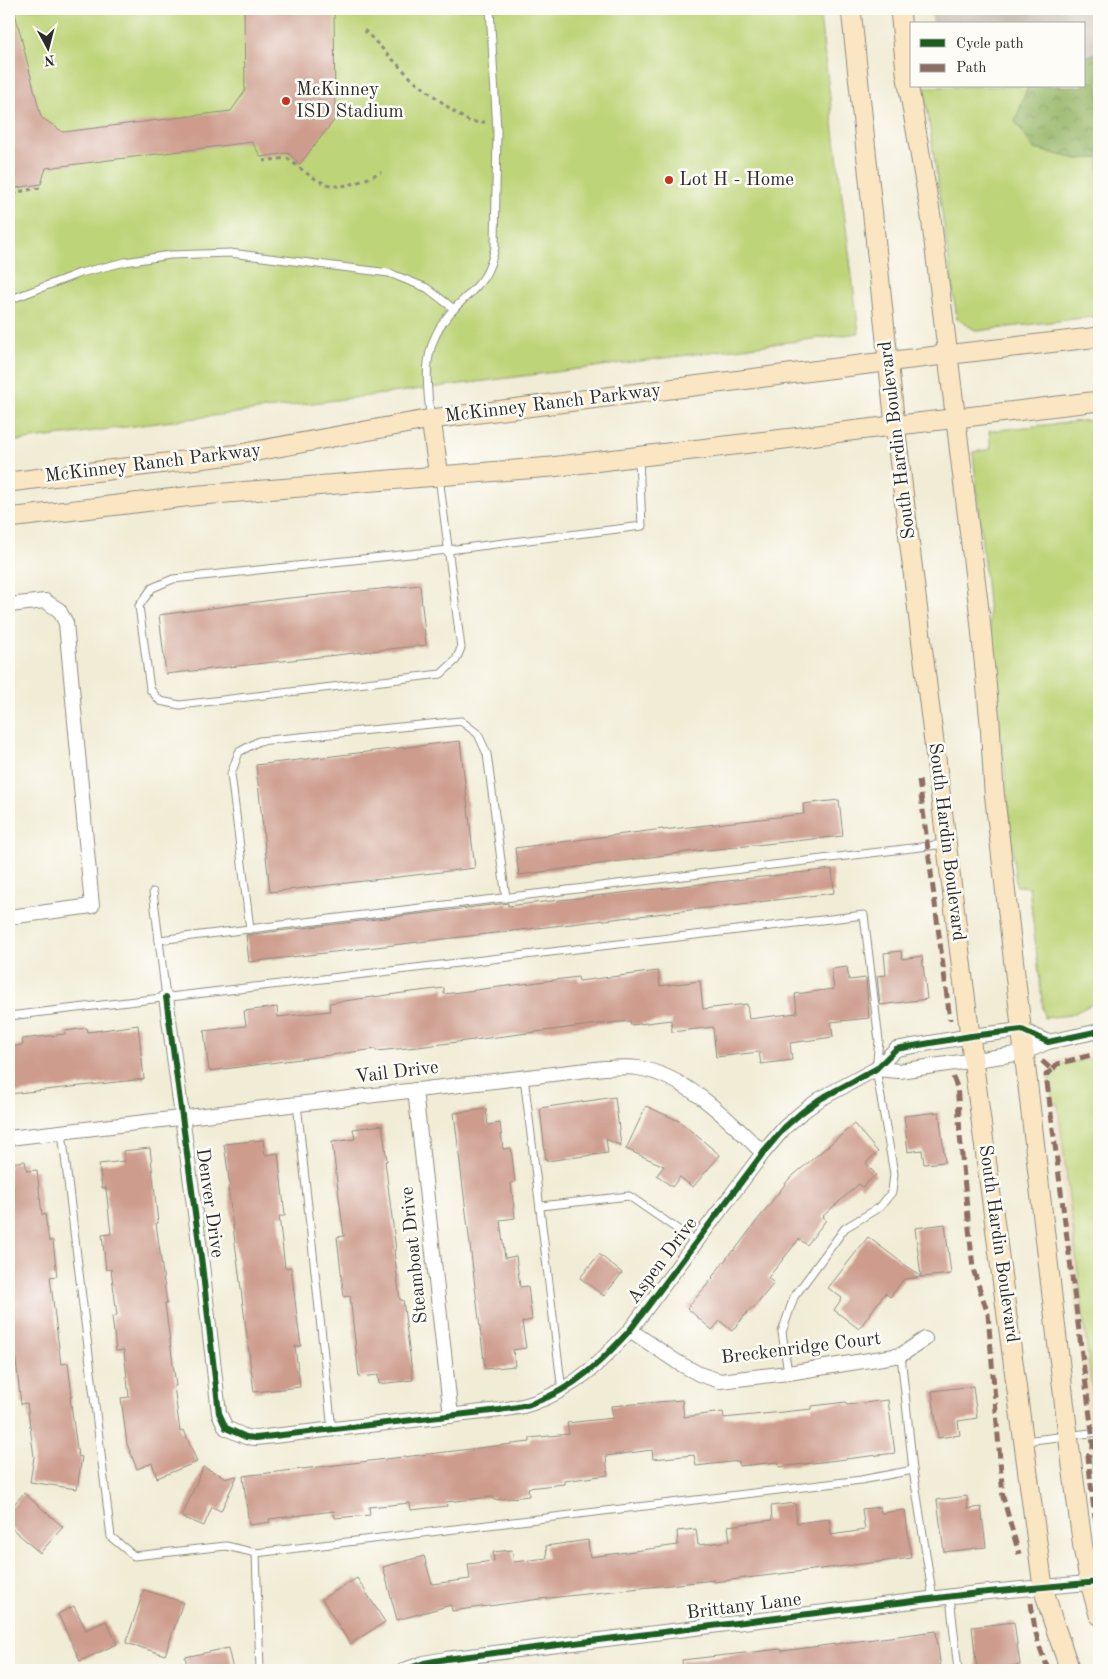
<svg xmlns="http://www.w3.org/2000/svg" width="1108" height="1679" viewBox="0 0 1108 1679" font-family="'Old Standard TT',serif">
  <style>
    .built { fill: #ebd8ba }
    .industrial { fill: #cbc3b8 }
    .grass { fill: #bed478; stroke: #748052 }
    .forest { fill: url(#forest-crowns); stroke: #60704a }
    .building { fill: #cd9c8d }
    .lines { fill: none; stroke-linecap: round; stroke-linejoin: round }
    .lane-casing { stroke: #8e8c80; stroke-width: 9 }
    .street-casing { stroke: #8e8c80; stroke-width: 16 }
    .secondary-casing { stroke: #8e8c80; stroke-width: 21 }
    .path { stroke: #8e8c80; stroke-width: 3; stroke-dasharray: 4 4; stroke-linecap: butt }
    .lane { stroke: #fff; stroke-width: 7 }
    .street { stroke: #fff; stroke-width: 14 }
    .secondary { stroke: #fbe6c4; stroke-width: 19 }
    .quiet { stroke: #8d6e63; stroke-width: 5; stroke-dasharray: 10 5; stroke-linecap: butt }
    .cycleway-casing { stroke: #fdfcf7; stroke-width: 9 }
    .cycleway { stroke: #1b5e20; stroke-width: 6 }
    .poi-dot { fill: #c8321e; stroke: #fdfcf7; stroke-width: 2 }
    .labels { text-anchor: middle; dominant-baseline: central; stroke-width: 5; stroke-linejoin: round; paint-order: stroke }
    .poi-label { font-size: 19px; fill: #2b2b2b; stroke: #fdfcf7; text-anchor: start }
    .street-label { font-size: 19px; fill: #2b2b2b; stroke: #fdfcf7 }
  </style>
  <defs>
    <pattern id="forest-crowns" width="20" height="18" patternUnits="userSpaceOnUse" patternTransform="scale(1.25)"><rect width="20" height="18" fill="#96b668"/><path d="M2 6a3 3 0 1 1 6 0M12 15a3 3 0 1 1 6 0" fill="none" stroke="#7b9456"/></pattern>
  </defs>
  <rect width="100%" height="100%" fill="#fdfcf7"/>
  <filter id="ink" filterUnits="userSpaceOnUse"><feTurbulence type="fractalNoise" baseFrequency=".02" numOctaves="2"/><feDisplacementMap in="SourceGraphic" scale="10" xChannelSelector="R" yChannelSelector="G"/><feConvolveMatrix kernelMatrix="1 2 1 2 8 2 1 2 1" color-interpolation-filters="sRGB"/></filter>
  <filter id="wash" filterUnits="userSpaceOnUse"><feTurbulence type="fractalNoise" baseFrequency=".0096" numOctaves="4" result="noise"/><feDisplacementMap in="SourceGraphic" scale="20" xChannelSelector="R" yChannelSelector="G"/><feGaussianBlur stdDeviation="1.12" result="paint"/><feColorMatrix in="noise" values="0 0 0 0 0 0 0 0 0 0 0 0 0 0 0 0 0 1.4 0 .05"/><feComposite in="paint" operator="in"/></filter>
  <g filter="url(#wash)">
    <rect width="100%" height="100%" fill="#f1ecd5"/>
    <path class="built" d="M1099 1049V1464L1092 1465 1048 1061Z"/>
    <path class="industrial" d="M930 9H1099V52L1084 58V24H933Z"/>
    <g class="grass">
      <path d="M9 9H819L859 333 9 442Z"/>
      <path d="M1028 86 1016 121 1077 159 1099 158V316L977 331 957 319 924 87Z"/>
      <path d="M1099 419V1001L1070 1015 1044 1018 1029 887 1016 886 973 452 991 449 989 431Z"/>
      <path d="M1099 1055V1401L1093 1398 1058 1104H1053L1048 1076 1062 1064 1086 1060Z"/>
      <path d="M1099 1448V1464L1092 1465 1091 1454Z"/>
    </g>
    <path class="forest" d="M1099 52V158L1077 159 1034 149 1015 121 1028 86H1084V58Z"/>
    <g id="blocks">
      <g class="building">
        <path d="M9 9H14L41 117 63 132 231 111 245 91 244 9H334L335 119 300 164 288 153 261 157 252 142 46 168 41 184 9 189Z"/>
        <path d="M420 585 426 645 166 674 159 615 280 599Z"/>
        <path d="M460 741 475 868 270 892 256 765Z"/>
        <path d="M839 800 843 836 687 852 519 875 515 848 663 829V830L804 814 803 804Z"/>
        <path d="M832 869 834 893 249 962 246 935 484 906 508 903V906Z"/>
        <path d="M901 951 902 959 922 956 927 999 880 1005 877 976 886 975 884 953Z"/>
        <path d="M847 967 849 980 866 978 869 1018 831 1022 833 1037 790 1043 792 1060 761 1064 759 1052 716 1057 713 1027 672 1032 671 1020 631 1025 630 1021 591 1025 418 1047 376 1051V1049L209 1071 204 1031 246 1026 244 1011 277 1007 278 1017 330 1011 329 1003 403 993 444 988V994L578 977 579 981 658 971 660 986 700 981 703 1009 747 1004 749 1019 797 1013 795 994 834 989 831 969Z"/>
        <path d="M138 1025 144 1079 9 1094V1047L23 1045 22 1039 65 1034V1031L87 1028 88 1032Z"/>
        <path d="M615 1097 621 1146 606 1139 608 1153 546 1161 540 1108Z"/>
        <path d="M646 1106 679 1121 720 1155 693 1187 680 1177 672 1187 657 1175 664 1166 626 1149Z"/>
        <path d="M486 1109 488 1125 500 1123 503 1149 511 1148 515 1182 511 1183 515 1218 500 1220 505 1258 516 1256 520 1287 528 1286 532 1320 522 1322 526 1348 513 1350 515 1366 485 1369 454 1113Z"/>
        <path d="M939 1112 945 1162 924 1164 922 1150 908 1152 904 1116Z"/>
        <path d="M854 1124 878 1152 866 1163 876 1175 862 1187 859 1184 822 1217 826 1220 807 1245 799 1239 768 1278 774 1283 753 1309 751 1308 732 1331 720 1321 712 1330 687 1308 713 1278 712 1277 733 1250 734 1251 789 1179Z"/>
        <path d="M382 1125 387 1161H385L396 1250H394L400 1300H403L413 1380 379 1384 378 1375 359 1377 350 1296 344 1297 337 1237 344 1236 332 1142 355 1139 353 1129Z"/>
        <path d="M263 1140 265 1155 278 1153 285 1216H279L285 1268 291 1267 298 1325 301 1346H295L300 1387 254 1392 228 1187 230 1186 224 1144Z"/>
        <path d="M150 1148 158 1223H156L167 1304H165L176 1386H174L180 1432 184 1430 197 1462 157 1478 152 1463 137 1469 127 1444 121 1398 129 1397 124 1350 116 1351 112 1316 117 1315 111 1269 106 1270 102 1235 111 1234 106 1188H102L99 1164 125 1161 123 1151Z"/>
        <path d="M25 1161 27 1171 37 1170 42 1215 45 1214 49 1241H53L57 1276 50 1277 61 1364 68 1363 72 1397H70L78 1456 82 1457 77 1489 30 1482 34 1457 27 1403 21 1404 9 1301V1163Z"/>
        <path d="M945 1224 951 1274 904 1279 890 1297 885 1293 859 1329 834 1310 842 1298 828 1288 868 1237 921 1277 915 1228Z"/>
        <path d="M599 1254 622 1273 604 1296 580 1278Z"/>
        <path d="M973 1386 977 1418 958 1421 960 1435 938 1438 932 1391Z"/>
        <path d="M682 1400 684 1417 723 1412 724 1418 812 1409V1406L846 1402 847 1405 888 1400 895 1453 779 1467 778 1462 739 1466V1461L696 1466 694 1455 653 1459 652 1450 606 1456 608 1475 564 1481V1484L528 1488 529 1496 494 1500 493 1497 446 1502 447 1506 411 1510 410 1503 369 1507 370 1515 335 1518 334 1511 269 1519 270 1522 249 1525 243 1476 530 1442V1438L569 1434 567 1423 613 1418 611 1406Z"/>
        <path d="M203 1467 227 1478 237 1476 221 1511 212 1507 204 1526 182 1517Z"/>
        <path d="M24 1493 63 1527 40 1553 9 1526V1510Z"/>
        <path d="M967 1496 968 1509 981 1507 986 1547 944 1552 937 1500Z"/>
        <path d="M795 1503 797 1523 829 1519 831 1535 865 1530 862 1509 880 1507 881 1513 905 1510 911 1558 714 1582V1580L540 1599 452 1611 451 1605 397 1620 383 1567 424 1556 432 1584 470 1579 468 1564 494 1561 493 1552 512 1550 514 1562 547 1558 546 1546 588 1540 590 1557 678 1545 677 1531 696 1529 698 1545 730 1541 728 1526 772 1520 771 1506Z"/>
        <path d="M357 1578 385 1622 350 1644 322 1599Z"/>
        <path d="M144 1590 183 1602 165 1655 126 1643Z"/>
        <path d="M74 1606 86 1630 106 1621 117 1644 80 1661 58 1614Z"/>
        <path d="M1014 1622 1020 1665 996 1668 997 1670H977L972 1627Z"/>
        <path d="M936 1631 941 1670H683L682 1660 781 1649 782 1651Z"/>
        <path d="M228 1648 233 1670H188L185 1657Z"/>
      </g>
    </g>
  </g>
  <g filter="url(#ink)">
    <use href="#blocks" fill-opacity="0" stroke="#8e8c80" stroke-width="1"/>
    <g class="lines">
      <defs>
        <g id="lane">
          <path d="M9 300 80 273 125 262 170 255 230 253 389 273 427 288 454 309"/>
          <path d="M431 419C425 378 422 343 453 310 476 286 488 282 495 247L497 131 490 9"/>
          <path d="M439 477 461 648 456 660 441 674 180 705 160 701 150 689 139 606 152 588 173 579 448 550 642 526 639 459"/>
          <path d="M153 892 166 997"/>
          <path d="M250 929 231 774 239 752 259 741 461 721 478 734 487 754 506 898"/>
          <path d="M159 940 945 844"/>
          <path d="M9 1016 864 915 879 1041 876 1069 894 1174 892 1192 880 1207 845 1228 794 1297 782 1332 788 1373"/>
          <path d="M524 1077 562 1391"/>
          <path d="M297 1104 332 1430"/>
          <path d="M62 1132 111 1537 134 1556 226 1546 256 1553 861 1480 913 1470"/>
          <path d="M541 1206 629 1196 696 1242"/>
          <path d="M901 1355 913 1470 933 1599"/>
          <path d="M1025 1441 1099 1432"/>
          <path d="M256 1553 260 1670"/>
          <path d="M950 1597 958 1670"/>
        </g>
        <g id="street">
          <path d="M9 605 45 601 59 610 66 623 92 906 9 917"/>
          <path d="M166 997 202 1265 219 1413 226 1428 246 1437 256 1438 500 1410C511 1408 523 1407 533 1403 574 1389 602 1361 630 1330L763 1153 785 1127 801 1113 820 1099 876 1069 896 1049 971 1036 1022 1030 1048 1042 1095 1032 1099 1030"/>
          <path d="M876 1069 899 1071 1023 1053 1048 1042"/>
          <path d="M415 1090 451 1416"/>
          <path d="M9 1138 604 1068C615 1068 627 1066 638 1068 687 1076 729 1120 763 1153"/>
          <path d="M630 1330 677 1362 699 1374 720 1381 788 1373 901 1355 925 1339"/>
          <path d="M404 1670 424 1663 446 1659 978 1593 1099 1582"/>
        </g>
        <g id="secondary">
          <path d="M851 9 895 425 973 1060 1043 1587 1052 1618 1070 1670"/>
          <path d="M900 9 906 72 931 217 980 618 990 723 994 791 1068 1435 1083 1548 1090 1583 1099 1615"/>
          <path d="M431 419 439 477"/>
          <path d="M9 482 240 454 431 419 868 364 1099 337"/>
          <path d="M9 518 201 495 551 467 1099 401"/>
        </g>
      </defs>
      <use href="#lane" class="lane-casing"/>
      <use href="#street" class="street-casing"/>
      <use href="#secondary" class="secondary-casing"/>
      <g class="path">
        <path d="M364 30 411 78 457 114 470 122H486"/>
        <path d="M263 161 287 158C326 189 335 195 381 172"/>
        <path d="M9 202 17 192 40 188"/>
      </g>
      <use href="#lane" class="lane"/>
      <use href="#street" class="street"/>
      <use href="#secondary" class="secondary"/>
      <g class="quiet">
        <path d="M919 780 950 1020"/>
        <path d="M1042 1061 1052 1070 1057 1064 1099 1053"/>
        <path d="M1052 1070 1046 1075 1092 1432 1093 1447 1088 1457 1094 1512 1099 1533"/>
        <path d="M953 1077 957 1087 958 1097 960 1136 973 1269 988 1314 1003 1497 1019 1554"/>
        <path d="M1031 1603C1035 1631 1037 1644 1049 1670"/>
      </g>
      <defs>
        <g id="cycleway">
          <path d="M166 997 202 1265 219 1413 226 1428 246 1437 256 1438 500 1410C511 1408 523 1407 533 1403 574 1389 602 1361 630 1330L763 1153 785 1127 801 1113 820 1099 876 1069 896 1049 971 1036 1022 1030 1048 1042 1095 1032 1099 1030"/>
          <path d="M404 1670 424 1663 446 1659 978 1593 1099 1582"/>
        </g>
      </defs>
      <use href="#cycleway" class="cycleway-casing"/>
      <use href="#cycleway" class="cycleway"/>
    </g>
  </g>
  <g class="poi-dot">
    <circle cx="286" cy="101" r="5"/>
    <circle cx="669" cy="180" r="5"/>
  </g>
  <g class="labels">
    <g class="poi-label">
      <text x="296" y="90">McKinney<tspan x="296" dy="22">ISD Stadium</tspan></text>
      <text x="679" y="180">Lot H - Home</text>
    </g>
    <g class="street-label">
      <text transform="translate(553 404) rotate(-7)">McKinney Ranch Parkway</text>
      <text transform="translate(898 440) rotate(-97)">South Hardin Boulevard</text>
      <text transform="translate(153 464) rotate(-7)">McKinney Ranch Parkway</text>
      <text transform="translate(946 842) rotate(83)">South Hardin Boulevard</text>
      <text transform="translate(397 1073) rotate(-7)">Vail Drive</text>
      <text transform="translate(209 1203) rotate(82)">Denver Drive</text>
      <text transform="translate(998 1244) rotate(82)">South Hardin Boulevard</text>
      <text transform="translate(415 1255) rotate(-96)">Steamboat Drive</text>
      <text transform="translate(663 1261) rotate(-53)">Aspen Drive</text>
      <text transform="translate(801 1349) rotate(-7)">Breckenridge Court</text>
      <text transform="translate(744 1607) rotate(-7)">Brittany Lane</text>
    </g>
  </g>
  <rect width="1108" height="1679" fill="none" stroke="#fdfcf7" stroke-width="30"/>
  <rect x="910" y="22" width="175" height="65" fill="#fdfcf7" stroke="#a9a8a5"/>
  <rect x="920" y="39" width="25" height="8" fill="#1b5e20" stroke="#a9a8a5"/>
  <text x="956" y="48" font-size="15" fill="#2b2b2b">Cycle path</text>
  <rect x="920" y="64" width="25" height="8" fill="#8d6e63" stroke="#a9a8a5"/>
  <text x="956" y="72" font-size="15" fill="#2b2b2b">Path</text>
  <g transform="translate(48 48) rotate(173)" stroke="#fdfcf7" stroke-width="4" paint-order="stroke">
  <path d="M0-4L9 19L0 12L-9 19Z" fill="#2b2b2b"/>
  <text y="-8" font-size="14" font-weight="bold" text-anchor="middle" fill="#2b2b2b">N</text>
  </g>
</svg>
